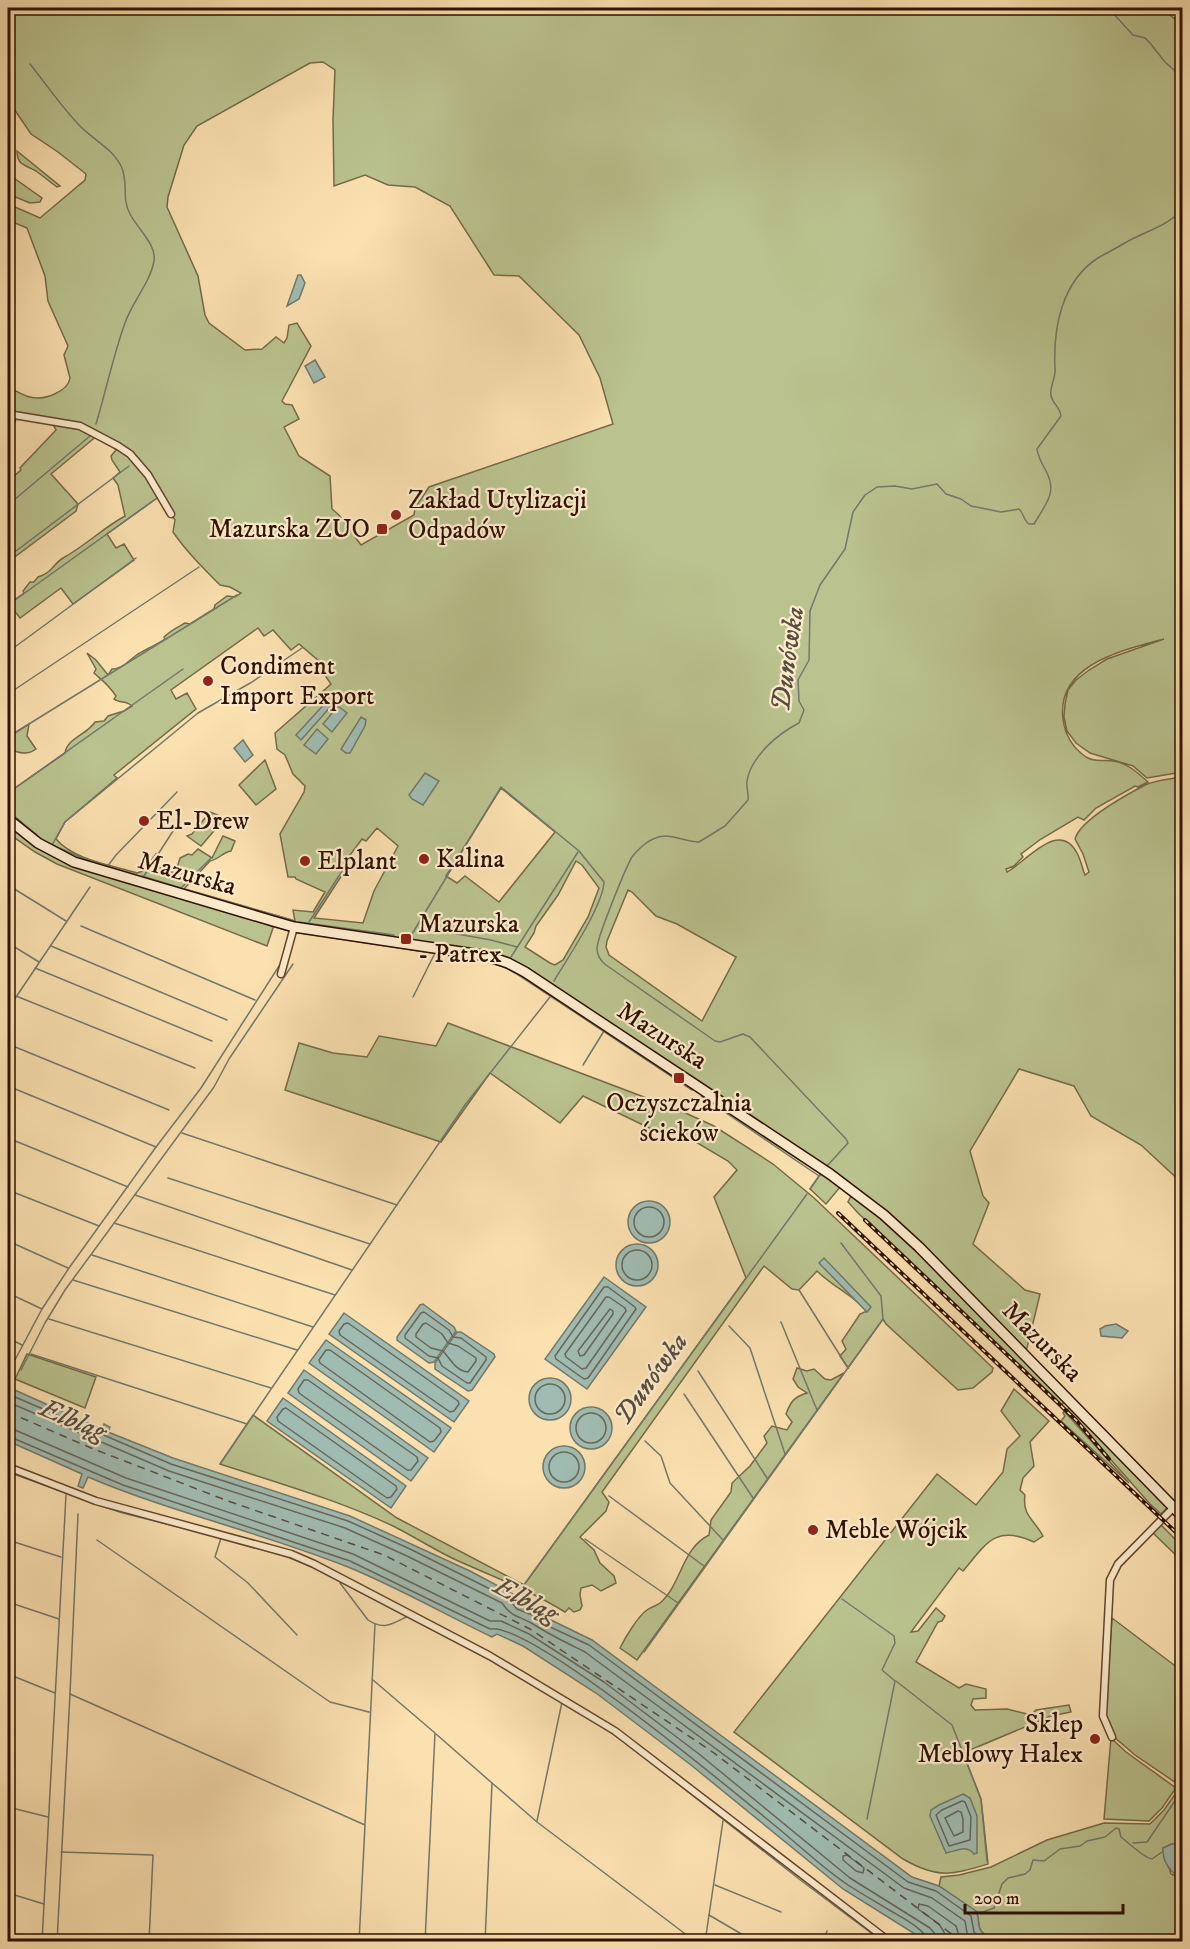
<svg xmlns="http://www.w3.org/2000/svg" width="1190" height="1949" viewBox="0 0 1190 1949" font-family="'IM FELL DW Pica',serif">
  <style>
    .green { fill: #bac38f; stroke: #756a48; stroke-width: 1.5; fill-rule: evenodd }
    .water { fill: #a0bcb2; stroke: #73786b; stroke-width: 1.5 }
    .lines { fill: none; stroke-linecap: round; stroke-linejoin: round }
    .shore { stroke: #68665a; stroke-width: 1.5 }
    .stream { stroke: #73786b; stroke-width: 1.5 }
    .ferry { stroke: #574d3f; stroke-width: 1.5; stroke-dasharray: 8 6; stroke-linecap: butt }
    .minor-casing { stroke: #63452d; stroke-width: 9 }
    .secondary-casing { stroke: #301101; stroke-width: 12 }
    .minor { stroke: #fcebcc; stroke-width: 6 }
    .secondary { stroke: #fcebcc; stroke-width: 9 }
    .rail-casing { stroke: #301101; stroke-width: 4 }
    .rail { stroke: #fcebcc; stroke-width: 1.5; stroke-dasharray: 4.5; stroke-linecap: butt }
    .poi-dot { fill: #8f2418; stroke: #fcebcc; stroke-width: 2 }
    .labels { text-anchor: middle; dominant-baseline: central; stroke-width: 4.5; stroke-linejoin: round; paint-order: stroke }
    .poi-label { font-size: 26px; fill: #301101; stroke: #fcebcc; text-anchor: start }
    .street-label { font-size: 26px; fill: #301101; stroke: #fcebcc }
    .water-label { font-size: 27px; font-style: italic; fill: #574d3f; stroke: #fcebcc }
  </style>
  <rect width="100%" height="100%" fill="#fbe0b0"/>
  <filter id="stains"><feTurbulence type="fractalNoise" baseFrequency=".00333" numOctaves="4"/><feColorMatrix values="0 0 0 0 .2 0 0 0 0 .09 0 0 0 0 .02 0 0 0 .5 -.17"/></filter>
  <radialGradient id="worn" r=".72"><stop offset=".6" stop-color="#630" stop-opacity="0"/><stop offset="1" stop-color="#630" stop-opacity=".3"/></radialGradient>
  <g class="green">
    <path d="M8 8H1169L1170 15 1182 25V772L1147 778 1133 766 1090 753 1076 743 1067 731 1064 717 1065 704 1068 690 1076 680 1089 670 1107 659 1164 639C1124 650 1056 664 1063 719 1065 735 1073 748 1086 757 1096 763 1103 759 1113 761 1127 763 1137 772 1148 782L1138 787 1135 786 1096 808 1084 820 1078 817 1041 839 1021 854 1023 857 1014 866 1006 869 1007 872C1025 863 1059 818 1077 853 1081 860 1082 868 1085 875L1089 872 1083 854 1075 839C1080 820 1128 794 1145 785 1156 780 1170 779 1182 777V1183L1141 1145 1091 1116 1074 1086 1019 1069 970 1151 983 1196 989 1203 973 1244 1025 1290 1040 1294 1027 1348 1025 1351 907 1231 519 966 299 924 97 867 56 850 8 815V793L65 753C67 738 88 734 95 722L104 721 108 716 124 711 132 706C126 700 120 704 114 699L116 696C108 684 104 682 94 673L96 669 87 653 96 660 108 675 112 669C123 669 129 660 138 654 146 649 156 645 165 639L164 637C170 631 178 627 185 623L190 624 214 609 215 605 227 596 235 597 241 593 230 587 220 585C203 568 186 551 173 532L175 520 160 496 107 534 116 548 124 544 134 560 73 604 61 588 20 618 9 604 24 593 23 591 30 582H34L38 577C52 573 53 564 63 558 85 546 103 528 125 516L118 485 113 478 120 472 112 460 111 456 116 450 98 435 51 474 78 504 76 511 8 562V481L21 470 20 468 56 430 52 423 17 416 15 422 8 420V387C15 390 22 395 30 397 43 401 68 392 70 378L64 355 68 346 48 301 45 276 27 228 8 220V204L40 218 85 180 86 174 58 152 31 134 8 100ZM323 62 335 70 333 120 334 186 365 175 388 185 415 187 450 206 494 275 519 276 579 335 600 378 613 424 429 487 415 508 414 515 361 545 339 515 332 509 330 476 299 456 284 427 299 419 292 405 285 404 282 401 311 346 297 323 289 325 287 338 284 343 276 337 262 349 245 350 209 323 205 315 198 276 167 207 168 197 184 145 197 126 310 63ZM258 628 264 636 273 630 291 650 299 644 320 662 318 665 331 684 275 733 277 749 285 755 293 774 305 786 304 792 280 834 288 877H295L296 879 325 892 313 912 293 910 295 921 184 889 210 861C218 860 223 852 231 851L235 841 223 836 212 858 198 849 192 855 188 854 180 858 177 868 178 869 175 873 155 866 159 857 156 854 143 871 137 873C111 865 74 860 56 839L65 822 117 778 114 775 196 709 187 693 176 699 171 690ZM501 788 555 832 499 902 465 876 457 883 446 876ZM377 828 398 846 374 891 363 923 314 918 348 866 344 863 362 839 366 841ZM576 861 582 865 599 888 588 917 563 960 555 965 550 963 525 947 534 933 536 926 558 895ZM628 890 632 892 656 916 677 924 736 957 702 1021 609 955 606 947 607 941Z"/>
    <path d="M17 151 60 186 57 187C50 182 43 176 36 171 26 165 17 166 17 151Z"/>
    <path d="M11 176 42 198 40 202 30 203 8 194V181Z"/>
    <path d="M29 724 27 736 36 749C27 756 17 753 8 748V737Z"/>
    <path d="M265 760 276 789 256 805 239 785Z"/>
    <path d="M210 812 225 818 201 846 187 836 192 834Z"/>
    <path d="M8 822 40 847 274 925 267 946 57 864 35 852 8 833Z"/>
    <path d="M448 1023 681 1111 714 1126 773 1164 813 1197 993 1368 992 1372 973 1388 958 1390 886 1324 883 1319 848 1368 840 1356 846 1349 842 1341 860 1314 867 1311C853 1295 833 1287 817 1271L799 1290 792 1289 764 1266 602 1492 609 1502 606 1511 580 1537 594 1550 600 1563 614 1576 616 1583 601 1591 592 1585 581 1588 580 1595 582 1606 580 1610 574 1612 569 1608 565 1612C530 1590 491 1576 454 1559 433 1549 413 1536 393 1526 338 1500 278 1483 220 1464L253 1415 397 1518 524 1585 746 1278 714 1197 737 1170 728 1161 674 1129 668 1137 583 1096 560 1123 490 1073 441 1142 285 1090 299 1043 333 1053 367 1057 379 1036 436 1046Z"/>
    <path d="M822 1172 841 1186 826 1204 810 1189Z"/>
    <path d="M852 1194 893 1227 1065 1400 1062 1405 858 1213 848 1202Z"/>
    <path d="M27 1354 96 1377 85 1408 15 1379Z"/>
    <path d="M797 1368 807 1371 814 1369 825 1379 831 1380 844 1373 637 1660 620 1648C625 1638 638 1616 647 1610 651 1607 656 1606 660 1603 682 1584 681 1549 709 1535L711 1520 731 1492 732 1483 750 1466 767 1443 764 1436 772 1426 787 1430 792 1422 786 1414C791 1401 794 1397 807 1393L798 1387 793 1379Z"/>
    <path d="M1014 1389 1049 1421 1030 1442 1034 1466 1023 1478 1020 1490 1025 1495C1022 1516 1034 1519 1043 1536L1034 1542C995 1524 986 1544 963 1571L959 1568 911 1632 918 1631 936 1608 945 1616 942 1621 938 1622 916 1662 959 1688 966 1684 986 1689V1698L973 1699 971 1705 975 1710 1007 1709 1031 1715 1036 1710 1069 1705 1071 1712 1051 1716 963 1753 981 1799 988 1864C951 1875 938 1879 903 1859L734 1732 937 1474 976 1505 1003 1472 1007 1449 1020 1436 1001 1411Z"/>
    <path d="M1071 1406 1169 1506 1161 1514 1150 1504 1067 1410Z"/>
    <path d="M1064 1411 1129 1483 1061 1421 1065 1416 1063 1413Z"/>
    <path d="M1160 1524 1182 1546V1561L1152 1532Z"/>
    <path d="M1112 1618 1182 1671V1787L1135 1755 1113 1736 1105 1716Z"/>
    <path d="M1111 1738 1126 1752 1176 1788 1162 1808 1149 1821 1104 1819Z"/>
    <path d="M1178 1790 1182 1793V1843L1172 1844 1163 1848 1171 1874 1182 1879V1941H1003C994 1938 981 1937 979 1926 978 1920 979 1917 976 1912L939 1886 941 1877 959 1875 991 1867 1047 1840 1104 1823 1150 1824 1164 1810Z"/>
  </g>
  <g class="water">
    <path d="M298 275H301L305 283 299 299 287 306Z"/>
    <path d="M315 360 325 377 314 383 305 366Z"/>
    <path d="M328 700 333 704 301 740 296 735Z"/>
    <path d="M338 706 347 713 332 732 323 724Z"/>
    <path d="M361 717 366 720 365 726 350 753H346L341 749Z"/>
    <path d="M317 729 328 739 316 754 304 745Z"/>
    <path d="M243 740 253 755 245 762 234 748Z"/>
    <path d="M425 773 439 781 423 805 412 799 409 795Z"/>
    <circle cx="649" cy="1222" r="21"/>
    <circle cx="637" cy="1265" r="21"/>
    <path d="M824 1258 871 1307 867 1312 819 1263Z"/>
    <path d="M604 1277 646 1307 587 1389 545 1359Z"/>
    <path d="M423 1304 454 1327 456 1331 434 1362 429 1363 397 1340V1337L420 1305Z"/>
    <path d="M344 1313 469 1401 454 1422 329 1334Z"/>
    <path d="M1116 1324 1128 1331 1122 1338 1101 1336 1100 1329 1105 1326Z"/>
    <path d="M457 1332H461L494 1354 495 1357 472 1390 468 1391 435 1369V1363Z"/>
    <path d="M326 1340 451 1428 434 1452 309 1363Z"/>
    <path d="M304 1370 428 1458 411 1481 288 1393Z"/>
    <circle cx="550" cy="1399" r="21"/>
    <path d="M8 1387 102 1429 104 1424 110 1427 108 1432 173 1458 350 1516 470 1571 513 1594 520 1605 538 1611 551 1620 592 1640 912 1877 939 1886 976 1911C979 1917 978 1920 979 1926 981 1937 994 1938 1003 1941H926L843 1889 691 1765 596 1693 523 1646 497 1634 492 1637C444 1614 397 1587 348 1567 263 1533 173 1513 88 1477L83 1488 78 1486 82 1474 8 1441Z"/>
    <path d="M283 1398 406 1486 391 1508 267 1421Z"/>
    <circle cx="591" cy="1428" r="21"/>
    <circle cx="564" cy="1467" r="21"/>
    <path d="M963 1794 970 1798 977 1816V1853L974 1854C966 1844 957 1851 946 1853L930 1816 931 1810 939 1805Z"/>
    <path d="M1182 1843V1879C1171 1873 1162 1862 1163 1848L1172 1844Z"/>
  </g>
  <g class="lines">
    <g class="shore">
      <circle cx="649" cy="1222" r="15"/>
      <circle cx="637" cy="1265" r="15"/>
      <path d="M604 1287H608L635 1307 636 1309 588 1378 584 1379 556 1359 555 1356Z"/>
      <path d="M606 1297H609L625 1308 626 1311 586 1368 582 1369 566 1357 565 1354Z"/>
      <path d="M610 1309 613 1311V1314L584 1355 580 1356 578 1351Z"/>
      <path d="M424 1312 449 1330 453 1337 461 1338 486 1357V1360L470 1383H467L442 1366 438 1358 429 1356 405 1338V1335L421 1313Z"/>
      <path d="M348 1323 458 1401 459 1404 454 1411 450 1412 340 1335 339 1331 344 1324Z"/>
      <path d="M426 1323 442 1334 448 1343 458 1346 476 1358V1361L468 1372C456 1371 451 1360 443 1351L431 1348 416 1337V1334L423 1324Z"/>
      <path d="M326 1350H330L440 1428 441 1432 434 1441 430 1442 320 1363 319 1360Z"/>
      <path d="M304 1380H308L417 1457 418 1461 411 1470H407L299 1393 298 1389Z"/>
      <circle cx="550" cy="1399" r="15"/>
      <path d="M8 1394 171 1464 348 1521 410 1549 508 1598 517 1609 535 1616 548 1626 589 1645 908 1882 936 1891 971 1916 974 1932 984 1942"/>
      <path d="M8 1402 169 1471 345 1528 407 1556 502 1603C512 1618 520 1616 533 1624 550 1635 567 1643 585 1652L904 1888 932 1898 965 1921 967 1933 972 1942"/>
      <path d="M286 1408 396 1486 397 1489 391 1497 387 1498 278 1421 277 1417 283 1409Z"/>
      <circle cx="591" cy="1428" r="15"/>
      <path d="M8 1429 15 1430 126 1478 353 1554 490 1621H501L529 1634 604 1682 699 1754 850 1878 930 1928 935 1934 936 1942"/>
      <path d="M8 1436 123 1485 350 1561 490 1629C530 1622 733 1791 773 1824 798 1844 821 1867 848 1885 862 1894 876 1902 891 1911 901 1917 927 1930 928 1942"/>
      <circle cx="564" cy="1467" r="15"/>
      <path d="M962 1801 965 1802 971 1817 970 1840 949 1846 936 1815 942 1810Z"/>
      <path d="M958 1811 961 1812 963 1819V1832L954 1836 945 1818Z"/>
      <path d="M847 1855 864 1868 863 1873 856 1871 843 1860V1856Z"/>
      <path d="M945 1942 944 1932 939 1924 918 1909 919 1904 928 1906 956 1926 961 1942"/>
    </g>
    <g class="stream">
      <path d="M1110 8V10L1133 35 1145 38 1150 43 1165 62 1182 77"/>
      <path d="M30 64C46 84 61 106 79 125 92 139 112 148 121 166 129 181 121 198 130 214 137 228 157 245 154 261 150 283 132 302 125 323 113 356 106 391 96 424"/>
      <path d="M8 505 90 436"/>
      <path d="M8 557 129 466"/>
      <path d="M8 605 157 498"/>
      <path d="M8 652 136 558"/>
      <path d="M8 694 199 567"/>
      <path d="M8 737 237 595"/>
      <path d="M8 793 183 669"/>
      <path d="M8 811 37 835"/>
      <path d="M100 865 52 845 65 822 198 713 252 682 302 648"/>
      <path d="M106 866 136 875"/>
      <path d="M107 867 116 855 177 792"/>
      <path d="M142 876 181 888 211 858"/>
      <path d="M144 876 173 831"/>
      <path d="M114 879 289 931"/>
      <path d="M8 885 66 921"/>
      <path d="M185 889 292 920"/>
      <path d="M299 922 394 935"/>
      <path d="M309 922 346 865"/>
      <path d="M81 926 255 1000"/>
      <path d="M423 928 491 940 517 947"/>
      <path d="M294 932 479 960 504 967 517 974 692 1090"/>
      <path d="M409 939 501 787 579 851 604 882C603 906 567 959 554 981"/>
      <path d="M8 943 39 962"/>
      <path d="M51 946 227 1020"/>
      <path d="M511 957 578 852"/>
      <path d="M35 968 212 1041"/>
      <path d="M16 996 195 1068"/>
      <path d="M413 997 434 955"/>
      <path d="M8 1009 90 887"/>
      <path d="M8 1044 169 1110"/>
      <path d="M583 1065 604 1031"/>
      <path d="M8 1086 156 1147 201 1088 281 963"/>
      <path d="M701 1096 819 1176"/>
      <path d="M182 1133 397 1205"/>
      <path d="M8 1138 128 1187"/>
      <path d="M827 1166 848 1143 846 1139 750 1037 743 1034 720 1042 715 1041 606 965C601 961 597 956 597 949 596 940 626 867 632 857 637 850 646 842 653 839 669 831 683 842 699 842L725 826 748 800C749 793 746 788 747 781 751 756 779 733 799 723L804 710 799 701 798 680 809 660 810 611 820 585 845 549 853 512 865 495 877 487 895 486 912 489 937 484 946 494 961 499 971 506 1001 512 1019 509C1024 513 1023 520 1029 524H1034C1045 505 1058 493 1046 471 1042 464 1038 457 1037 449L1061 416C1060 407 1053 404 1051 396 1049 388 1056 378 1055 369 1053 329 1061 282 1098 258 1106 253 1115 249 1123 244 1143 232 1166 227 1182 210"/>
      <path d="M168 1178 370 1244"/>
      <path d="M810 1189 821 1173"/>
      <path d="M8 1190 99 1226"/>
      <path d="M135 1195 352 1270"/>
      <path d="M114 1223 335 1295"/>
      <path d="M8 1241 68 1268"/>
      <path d="M92 1255 313 1327"/>
      <path d="M73 1280 297 1350"/>
      <path d="M799 1290 848 1368"/>
      <path d="M8 1293 42 1309"/>
      <path d="M49 1319 271 1388"/>
      <path d="M781 1322 817 1410"/>
      <path d="M729 1326 750 1348 785 1454"/>
      <path d="M8 1338 22 1345"/>
      <path d="M31 1354 247 1424"/>
      <path d="M21 1370 45 1323 65 1290 214 1087 229 1059 293 964"/>
      <path d="M698 1371 767 1478"/>
      <path d="M8 1373 42 1309 69 1268 156 1147"/>
      <path d="M684 1394 753 1498"/>
      <path d="M645 1441 661 1456 670 1483 723 1540"/>
      <path d="M220 1464 465 1105 550 997"/>
      <path d="M8 1472 91 1502"/>
      <path d="M609 1496 704 1566"/>
      <path d="M98 1505 123 1513 206 1534"/>
      <path d="M78 1514 70 1694 365 1825 359 1942"/>
      <path d="M214 1536 290 1558 312 1567 488 1659 539 1689"/>
      <path d="M221 1538 215 1557 248 1583 297 1635"/>
      <path d="M585 1539 678 1603"/>
      <path d="M8 1540 61 1557"/>
      <path d="M97 1540 330 1702 369 1712"/>
      <path d="M340 1583 368 1620C383 1630 391 1625 406 1617"/>
      <path d="M524 1585 807 1194"/>
      <path d="M842 1599 894 1636 895 1643 882 1670 895 1681 867 1819"/>
      <path d="M8 1602 59 1619"/>
      <path d="M644 1652 883 1319 881 1296 841 1243"/>
      <path d="M8 1674 55 1693"/>
      <path d="M373 1680 435 1733 425 1942"/>
      <path d="M896 1681 952 1725 981 1799 987 1861"/>
      <path d="M610 1732 640 1754"/>
      <path d="M436 1734 492 1783 485 1942"/>
      <path d="M663 1772 799 1879 883 1942"/>
      <path d="M492 1783 537 1822 696 1942"/>
      <path d="M8 1807 48 1817"/>
      <path d="M537 1821 562 1702"/>
      <path d="M365 1824 375 1624"/>
      <path d="M1133 1843 1147 1842 1179 1795"/>
      <path d="M61 1852 153 1855 149 1942"/>
      <path d="M715 1885 781 1912"/>
      <path d="M8 1893 44 1904 42 1942"/>
      <path d="M44 1904 66 1495"/>
      <path d="M975 1912H983L994 1908 1002 1884 1008 1878 1025 1874 1030 1870 1033 1860 1044 1861 1060 1849 1080 1846 1087 1841 1105 1837 1116 1828 1119 1829 1121 1837C1129 1843 1144 1858 1152 1859L1162 1852"/>
      <path d="M709 1915 755 1942"/>
      <path d="M57 1942 70 1694"/>
      <path d="M705 1942 723 1821"/>
      <path d="M823 1942 827 1931"/>
    </g>
    <path class="ferry" d="M8 1412 91 1448 228 1501 384 1555 530 1629 714 1753 962 1942"/>
    <defs>
      <g id="minor">
        <path d="M8 414 80 426 118 446 130 454 148 475 171 514"/>
        <path d="M281 974 294 927"/>
        <path d="M8 1467 96 1501 291 1554 314 1564 490 1656 615 1731 890 1942"/>
        <path d="M1112 1737 1103 1716 1110 1580 1118 1564 1174 1507"/>
      </g>
      <path id="secondary" d="M8 819 38 843 74 862 273 921 294 927 488 956 508 963 525 972 830 1174 884 1215 919 1247 1182 1516"/>
    </defs>
    <use href="#minor" class="minor-casing"/>
    <use href="#secondary" class="secondary-casing"/>
    <use href="#minor" class="minor"/>
    <use href="#secondary" class="secondary"/>
    <defs>
      <g id="rail">
        <path d="M838 1213 1182 1538"/>
        <path d="M865 1220 1076 1420 1109 1459"/>
      </g>
    </defs>
    <use href="#rail" class="rail-casing"/>
    <use href="#rail" class="rail"/>
  </g>
  <g class="poi-dot">
    <circle cx="396" cy="515" r="6"/>
    <rect x="376" y="523" width="12" height="12" rx="3"/>
    <circle cx="208" cy="681" r="6"/>
    <circle cx="144" cy="821" r="6"/>
    <circle cx="424" cy="859" r="6"/>
    <circle cx="305" cy="861" r="6"/>
    <rect x="400" y="933" width="12" height="12" rx="3"/>
    <rect x="673" y="1072" width="12" height="12" rx="3"/>
    <circle cx="813" cy="1530" r="6"/>
    <circle cx="1095" cy="1739" r="6"/>
  </g>
  <g class="labels">
    <g class="poi-label">
      <text x="408" y="500">Zakład Utylizacji<tspan x="408" dy="30">Odpadów</tspan></text>
      <text x="370" y="529" text-anchor="end">Mazurska ZUO</text>
      <text x="220" y="666">Condiment<tspan x="220" dy="30">Import Export</tspan></text>
      <text x="156" y="821">El-Drew</text>
      <text x="436" y="859">Kalina</text>
      <text x="317" y="861">Elplant</text>
      <text x="418" y="924">Mazurska<tspan x="418" dy="30">- Patrex</tspan></text>
      <text x="679" y="1103" text-anchor="middle">Oczyszczalnia<tspan x="679" dy="30">ścieków</tspan></text>
      <text x="825" y="1530">Meble Wójcik</text>
      <text x="1083" y="1724" text-anchor="end">Sklep<tspan x="1083" dy="30">Meblowy Halex</tspan></text>
    </g>
    <g class="street-label">
      <text transform="translate(187 874) rotate(16)">Mazurska</text>
      <text transform="translate(662 1036) rotate(33)">Mazurska</text>
      <text transform="translate(1042 1342) rotate(45)">Mazurska</text>
    </g>
    <g class="water-label">
      <text transform="translate(788 659) rotate(-82)">Dunówka</text>
      <text transform="translate(651 1379) rotate(-54)">Dunówka</text>
      <text transform="translate(73 1420) rotate(23)">Elbląg</text>
      <text transform="translate(526 1600) rotate(28)">Elbląg</text>
    </g>
  </g>
  <rect width="1190" height="1949" fill="none" stroke="#fbe0b0" stroke-width="30"/>
  <rect x="9" y="9" width="1172" height="1931" fill="none" stroke="#301101" stroke-width="3"/>
  <rect x="15" y="15" width="1160" height="1919" fill="none" stroke="#301101" stroke-width="1.5"/>
  <path d="M965 1904v9h158v-9" fill="none" stroke="#301101" stroke-width="3"/>
  <text x="974" y="1904" font-size="18" fill="#301101" stroke="#fcebcc" stroke-width="4.5" paint-order="stroke">200 m</text>
  <rect width="100%" height="100%" filter="url(#stains)"/>
  <rect width="100%" height="100%" fill="url(#worn)"/>
</svg>
